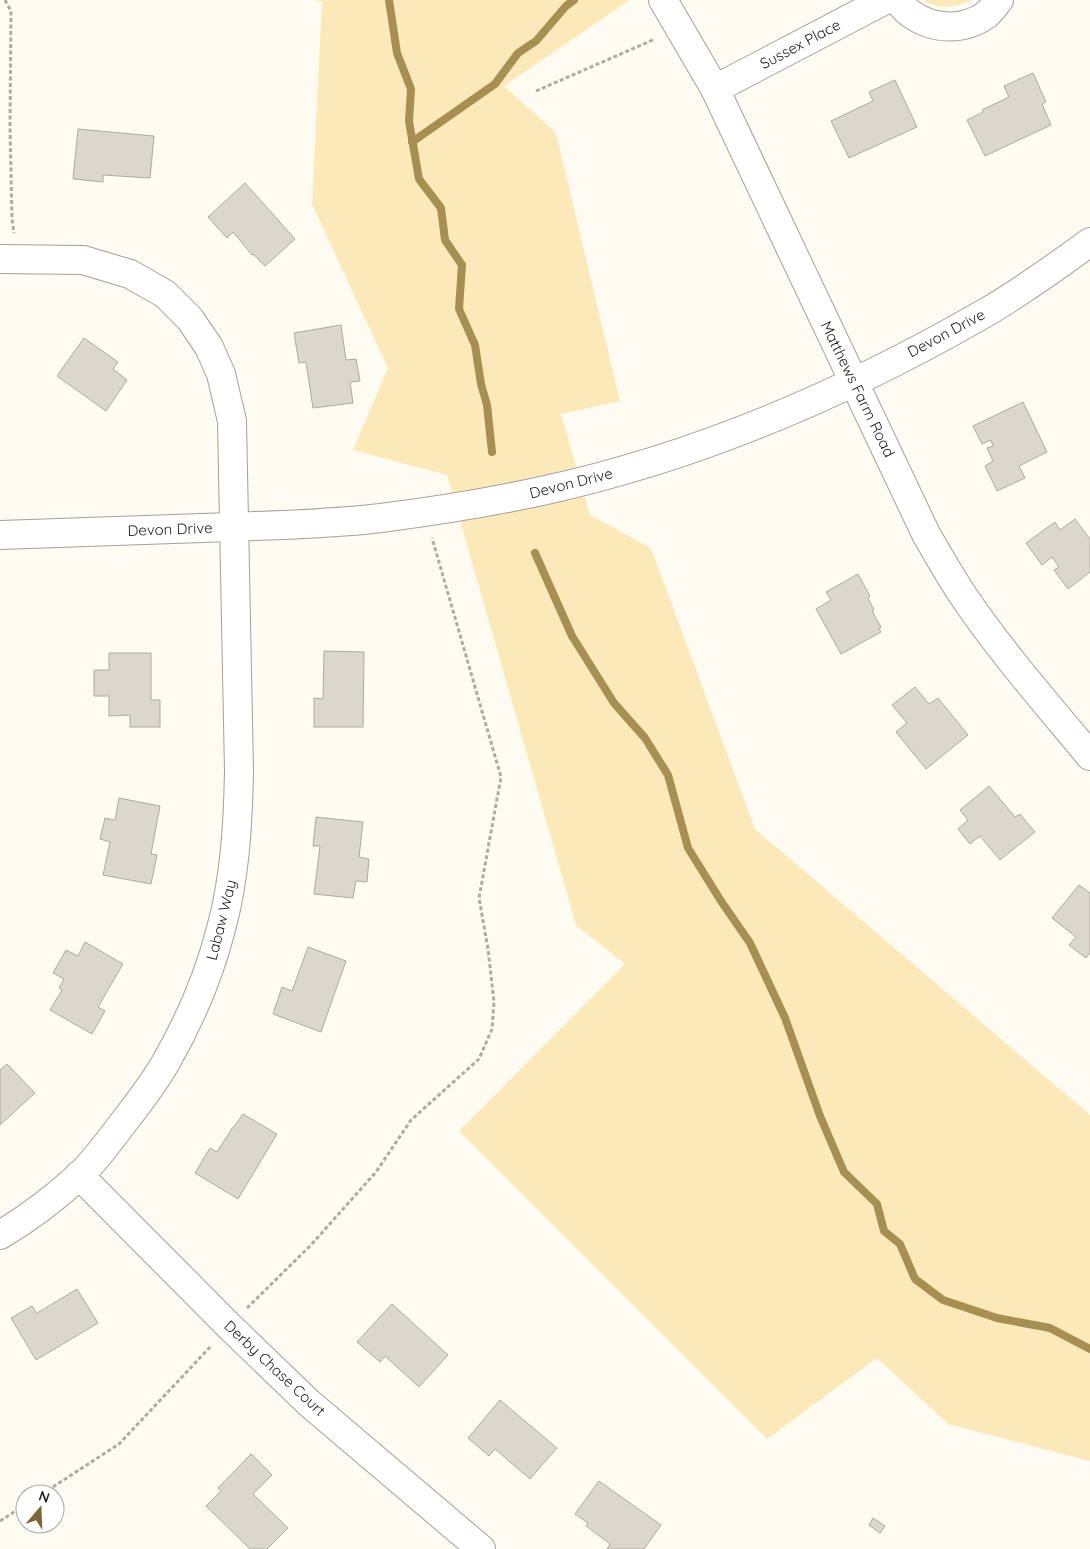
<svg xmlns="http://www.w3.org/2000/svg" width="1090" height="1549" viewBox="0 0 1090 1549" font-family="Quicksand,sans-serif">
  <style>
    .green { fill: #fbe9ba }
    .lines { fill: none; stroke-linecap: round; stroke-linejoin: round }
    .stream { stroke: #a68f50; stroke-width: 8 }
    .building { fill: #dad7ce; stroke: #aca9a0 }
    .minor-casing { stroke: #a3a098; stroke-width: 30 }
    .path { stroke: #adaba4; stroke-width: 3; stroke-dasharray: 4 2.5; stroke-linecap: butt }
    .minor { stroke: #fff; stroke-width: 28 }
    .labels { text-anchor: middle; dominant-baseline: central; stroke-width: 4.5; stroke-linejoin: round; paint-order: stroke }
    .street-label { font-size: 15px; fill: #24221f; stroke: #fff }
  </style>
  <rect width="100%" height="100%" fill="#fefbf2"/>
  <g class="green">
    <path d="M315 0H630L504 86 556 133 620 401 561 414 590 515 651 548 755 829 1090 1115V1461L948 1424 877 1358 767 1439 459 1131 625 964 576 925 447 475 353 450 388 368 312 204 322 2Z"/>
    <path d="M923 0H972C956 8 939 10 923 0Z"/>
  </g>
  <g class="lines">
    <g class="stream">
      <path d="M389 0 397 53 411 89 409 121 419 179 441 208 445 240 462 265 459 309 475 345 481 384 487 405 492 452"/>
      <path d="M412 142 495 84 518 53 536 41 566 6 574 0"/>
      <path d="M535 553 572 636 614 703 645 738 668 775 688 848 721 901 750 943 785 1018 820 1116 844 1172 877 1204 884 1231 900 1244 915 1279 943 1300 997 1318 1050 1328 1090 1349"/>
    </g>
  </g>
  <g class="building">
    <path d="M1033 73 1046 102 1042 104 1051 125 985 156 967 120 983 112 982 110 1009 97 1004 86Z"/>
    <path d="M895 80 917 127 849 158 831 121 873 101 869 92Z"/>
    <path d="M78 129 154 136 150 178 103 175V182L73 179Z"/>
    <path d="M245 183 295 239 265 266 253 254 252 255 233 232 227 238 208 217Z"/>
    <path d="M341 325 346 360 356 359 360 381 350 382 353 403 313 408 306 362 299 363 294 333Z"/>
    <path d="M84 338 118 362 113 369 127 380 106 411 57 376Z"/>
    <path d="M1023 402 1047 452 1019 466 1025 478 997 491 985 466 993 461 987 448 993 446 991 440 982 444 973 426Z"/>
    <path d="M1075 519 1090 539V572L1068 589 1054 570 1059 567 1052 557 1042 565 1026 543 1055 522 1060 530Z"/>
    <path d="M858 574 870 596 868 598 874 610 872 611 881 627 879 628 881 632 841 654 816 609 831 600 826 592Z"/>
    <path d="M324 651 364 652 363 727H314V698L323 699Z"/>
    <path d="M109 653H151V700H160V727H130V715L109 716V696H94V670H109Z"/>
    <path d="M915 687 929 704 938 698 968 735 926 769 896 732 907 723 892 705Z"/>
    <path d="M989 786 1015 817 1020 814 1035 832 1000 860 980 836 970 844 958 829 968 820 960 810Z"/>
    <path d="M119 798 160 806 151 854 157 855 151 884 103 875 110 842 100 839 105 818 115 820Z"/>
    <path d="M316 817 363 822 359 857 369 859 367 882 356 881 353 898 314 894 320 846H313Z"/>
    <path d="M1079 885 1090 893V953L1086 958 1069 945 1076 937 1052 918Z"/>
    <path d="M85 942 123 964 98 1007 105 1011 92 1034 50 1010 62 990 59 988 64 979 53 973 66 950 78 956Z"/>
    <path d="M308 947 346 961 321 1032 273 1014 282 987 292 991Z"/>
    <path d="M7 1064 35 1093 0 1125V1070Z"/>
    <path d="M243 1114 277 1134 238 1199 195 1173 210 1148 217 1152 233 1127H234Z"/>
    <path d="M77 1289 98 1323 36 1360 11 1318 32 1306 37 1313Z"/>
    <path d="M392 1304 448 1355 419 1387 385 1356 380 1362 357 1342Z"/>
    <path d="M500 1400 557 1448 530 1479 495 1449 489 1456 468 1438Z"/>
    <path d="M251 1454 272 1475 253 1494 288 1528 267 1549H250L206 1506 221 1491 218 1488Z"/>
    <path d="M599 1481 661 1525 644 1549H607L610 1544 586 1526 588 1523 575 1514Z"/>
    <path d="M873 1518 885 1526 880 1533 869 1525Z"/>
  </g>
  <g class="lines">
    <defs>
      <g id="minor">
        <path d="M663 0 715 89 926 534C938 555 950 576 964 597 1002 653 1047 704 1090 756"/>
        <path d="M897 0C902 5 906 11 911 14 934 30 963 31 986 15 991 11 995 5 999 0"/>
        <path d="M715 89 885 0"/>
        <path d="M0 259 83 260 130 274 165 294 190 319 209 347 221 374 232 421 239 771C238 824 235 878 221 929 209 976 190 1020 166 1062 153 1085 136 1106 120 1127 107 1144 94 1162 79 1176 55 1198 27 1219 0 1235"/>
        <path d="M0 535C77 533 154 530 231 527 281 525 331 524 381 518 436 511 492 502 546 490 700 456 848 392 985 313 1021 292 1056 267 1090 242"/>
        <path d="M79 1175 229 1326 309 1403 481 1549"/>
      </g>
    </defs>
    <use href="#minor" class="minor-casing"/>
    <g class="path">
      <path d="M5 0 11 11 10 127 12 219 14 233"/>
      <path d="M536 91 655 39"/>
      <path d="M247 1308 311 1245 376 1172 411 1120 479 1059 492 1029 494 1002 488 949 479 898 501 777 432 538"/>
      <path d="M42 1494 119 1444 212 1345"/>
      <path d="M0 1521 25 1505"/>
    </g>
    <use href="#minor" class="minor"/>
  </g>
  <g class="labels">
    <g class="street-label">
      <text transform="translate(800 44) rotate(-28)">Sussex Place</text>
      <text transform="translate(946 333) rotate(-28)">Devon Drive</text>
      <text transform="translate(858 389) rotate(64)">Matthews Farm Road</text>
      <text transform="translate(571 483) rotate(-14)">Devon Drive</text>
      <text transform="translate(170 529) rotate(-2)">Devon Drive</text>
      <text transform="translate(221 920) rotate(-76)">Labaw Way</text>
      <text transform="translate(275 1368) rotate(43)">Derby Chase Court</text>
    </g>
  </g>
  <g transform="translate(40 1509) rotate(19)"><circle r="24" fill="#ffffff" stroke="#a7a7a5"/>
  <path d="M0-4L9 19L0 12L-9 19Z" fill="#7a6736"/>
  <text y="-8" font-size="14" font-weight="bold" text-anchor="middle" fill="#24221f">N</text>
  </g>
</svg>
